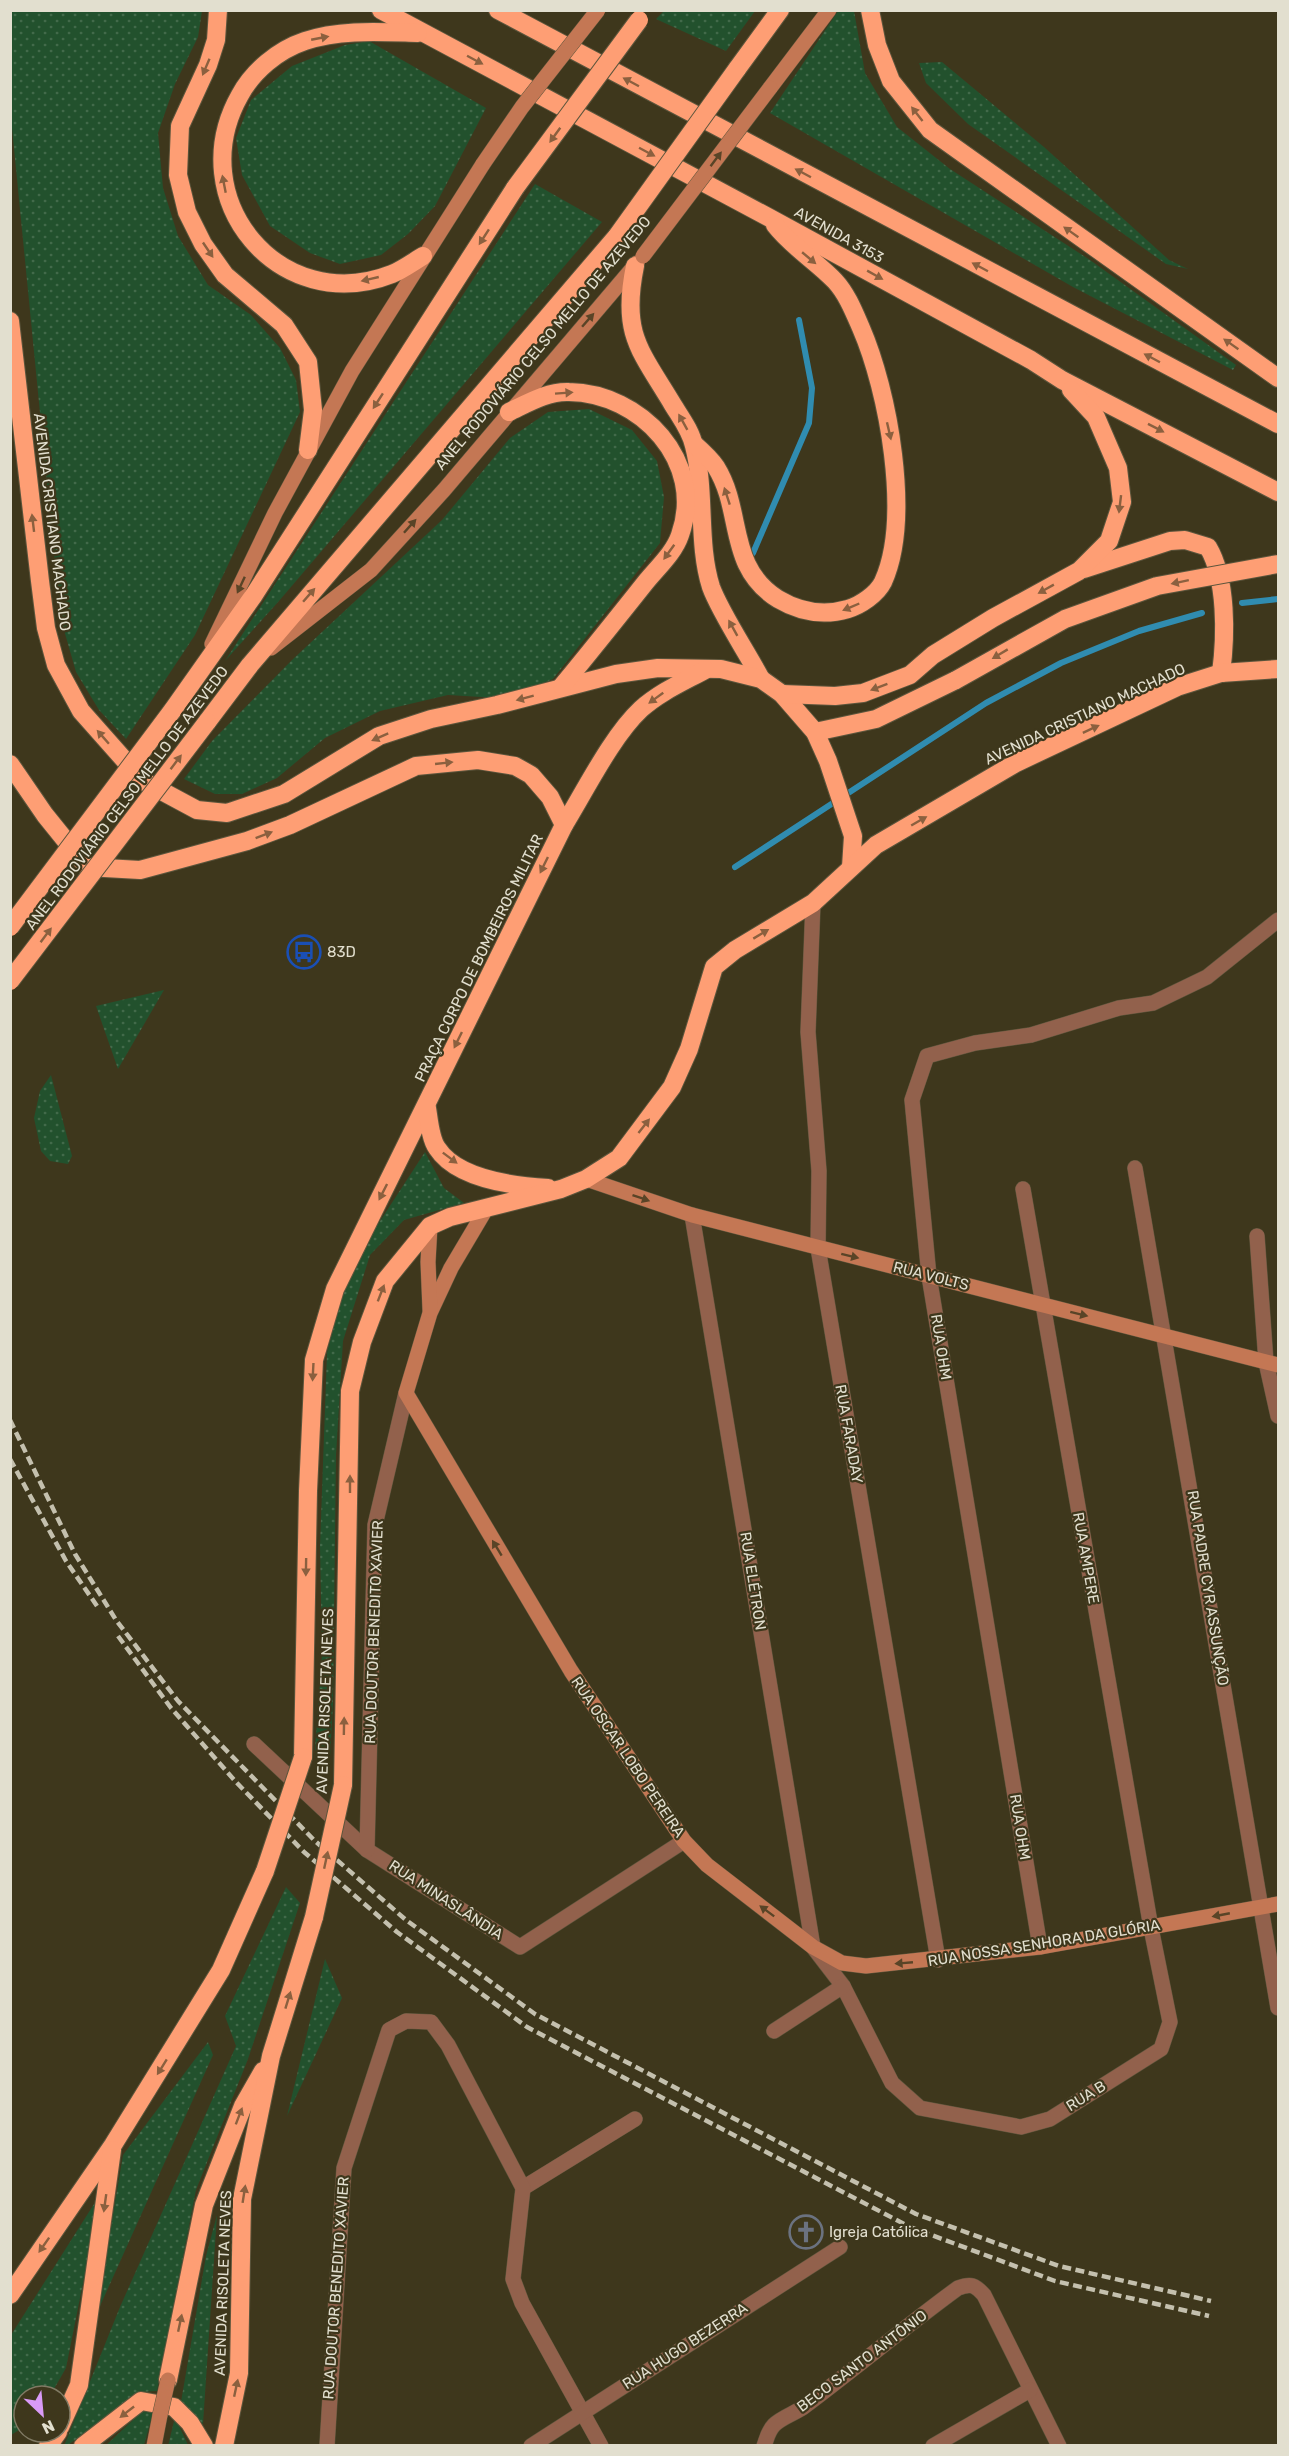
<svg xmlns="http://www.w3.org/2000/svg" width="1289" height="2456" viewBox="0 0 1289 2456" font-family="Rubik,sans-serif">
  <style>
    .grass { fill: url(#grass-dots) }
    .lines { fill: none; stroke-linecap: round; stroke-linejoin: round }
    .stream { stroke: #308cb0; stroke-width: 6 }
    .street-casing { stroke: #5c553c; stroke-width: 16 }
    .secondary-casing { stroke: #5c553c; stroke-width: 16 }
    .highway-casing { stroke: #5c553c; stroke-width: 20 }
    .street { stroke: #92614c; stroke-width: 15 }
    .secondary { stroke: #c47754; stroke-width: 15 }
    .highway { stroke: #fe9e74; stroke-width: 18 }
    .rail { stroke: #c4c0ae; stroke-width: 4.5; stroke-dasharray: 9 4.5; stroke-linecap: butt }
    .secondary-bridge-casing { stroke: #5c553c; stroke-width: 16; stroke-linecap: butt }
    .highway-bridge-casing { stroke: #5c553c; stroke-width: 20; stroke-linecap: butt }
    .secondary-bridge { stroke: #c47754; stroke-width: 15 }
    .highway-bridge { stroke: #fe9e74; stroke-width: 18 }
    .oneway { fill: #8b603f }
    .oneway2 { fill: #594427 }
    .labels { text-anchor: middle; dominant-baseline: central; stroke-width: 4.5; stroke-linejoin: round; paint-order: stroke }
    .street-label { font-size: 15px; fill: #e2dfcf; stroke: #3e371c }
    .poi-label { font-size: 15px; fill: #e2dfcf; stroke: #3e371c; text-anchor: start }
  </style>
  <defs>
    <pattern id="grass-dots" width="8" height="8" patternUnits="userSpaceOnUse" patternTransform="scale(1.5)"><rect width="8" height="8" fill="#22512d"/><path d="M2 2h.1M6 6h.1" fill="none" stroke="#426a4a" stroke-width="1.8" stroke-linecap="round"/></pattern>
  </defs>
  <rect width="100%" height="100%" fill="#3e371c"/>
  <g class="grass">
    <path d="M10 11H202L198 37 175 84 158 133 163 188 178 236 208 285 251 315 280 348 296 380 300 412 195 635 126 739 99 710 76 672 60 616 11 118Z"/>
    <path d="M664 11V10L755 11 726 51 656 19Z"/>
    <path d="M838 11H854L865 73 897 127 950 169 1090 260 1236 365 1233 370 1073 287 770 113Z"/>
    <path d="M369 41 486 108 435 206 408 234 381 255 340 264 310 253 270 226 242 175 236 138 251 100 292 66 345 45Z"/>
    <path d="M942 62 1044 147 1169 260 1188 269 1166 264 968 124 926 83 919 63Z"/>
    <path d="M535 184 602 222 279 601 225 661Z"/>
    <path d="M589 409 632 430 657 461 664 497 660 543 553 679 514 695 498 698 448 695 380 711 325 738 277 778 242 794H215L184 779 212 741 292 660 442 520 510 438 548 412Z"/>
    <path d="M164 990 118 1069 96 1006Z"/>
    <path d="M51 1075 72 1156 68 1164 50 1161 41 1151 34 1118 40 1091Z"/>
    <path d="M425 1152 444 1188 464 1203 404 1220 370 1255 343 1341 336 1455 333 1702 330 1757 315 1750 322 1654 320 1546 327 1353 341 1298 369 1238Z"/>
    <path d="M286 1887 300 1903 248 2059 196 2190 157 2391 142 2392 68 2445 64 2446 120 2307 236 2046 225 2016Z"/>
    <path d="M325 1959 342 1998 287 2116Z"/>
    <path d="M208 2042 213 2055 96 2315 123 2155Z"/>
    <path d="M101 2193 66 2368 50 2396H24V2427L11 2435V2335Z"/>
    <path d="M217 2215 203 2424 181 2402 206 2256Z"/>
    <path d="M145 2409 153 2413 144 2445 105 2446Z"/>
    <path d="M175 2417 188 2445 168 2446Z"/>
  </g>
  <g class="lines">
    <g class="stream">
      <path d="M753 553 809 423 812 388 799 320"/>
      <path d="M1242 603 1278 599"/>
      <path d="M735 867 986 703 1061 663 1139 631 1202 613"/>
    </g>
    <defs>
      <g id="street">
        <path d="M813 903 808 1032 819 1171 818 1248 938 1960"/>
        <path d="M1135 1168 1278 2008"/>
        <path d="M692 1215 813 1947 843 1986 892 2083 920 2108 1021 2127 1050 2119 1161 2049 1170 2022 1151 1928 1023 1189"/>
        <path d="M1257 1236 1266 1362 1278 1416"/>
        <path d="M254 1744 367 1850 520 1947 684 1841"/>
        <path d="M367 1850 375 1525 406 1393"/>
        <path d="M1040 1947 929 1276 912 1100 927 1056 975 1043 1031 1035 1119 1008 1153 1003 1207 977 1278 920"/>
        <path d="M774 2031 843 1986"/>
        <path d="M523 2188 635 2119"/>
        <path d="M327 2446 344 2168 389 2030 406 2021 431 2022 448 2045 523 2188 513 2279 522 2303 601 2446"/>
        <path d="M531 2446 840 2247"/>
        <path d="M764 2446C767 2438 768 2431 774 2425 782 2417 796 2413 805 2406 857 2367 906 2326 958 2288 971 2283 975 2285 984 2295L1059 2446"/>
        <path d="M933 2446 1030 2390"/>
      </g>
      <g id="secondary">
        <path d="M770 88 829 10"/>
        <path d="M212 644 275 513 352 371 483 164"/>
        <path d="M271 648 371 570 444 490 637 263"/>
        <path d="M586 1179 692 1215 1278 1365"/>
        <path d="M486 1209 451 1268 430 1313 406 1393 571 1671 684 1841 707 1865 813 1947 842 1963 866 1966 1040 1947 1278 1904"/>
        <path d="M430 1310 428 1262 430 1226"/>
        <path d="M154 2446 160 2415"/>
      </g>
      <g id="highway">
        <path d="M218 10 216 40 208 65 180 126 178 175 187 212 203 244 225 275 284 325 308 362 313 410 308 450"/>
        <path d="M381 10 768 217 1031 360 1062 380 1278 492"/>
        <path d="M498 10 1278 424"/>
        <path d="M870 10 877 45 891 81 930 130 1278 378"/>
        <path d="M418 33C381 32 340 29 305 41 278 50 253 71 240 95 181 199 280 318 392 274 402 270 413 262 423 256"/>
        <path d="M737 69 780 10"/>
        <path d="M635 266C621 334 640 350 673 405 681 418 691 431 694 446 706 492 697 543 711 587 720 612 748 654 761 679"/>
        <path d="M10 321 40 581 46 628 56 665 81 711 143 781 197 810 227 813 284 794 379 736 431 719 497 705 616 674 658 668 721 669 761 679 782 694 815 732 828 761 853 836 851 867"/>
        <path d="M509 412C528 403 548 391 569 392 641 393 706 462 680 535 674 553 657 568 645 583 618 617 590 652 562 686"/>
        <path d="M694 444C702 451 710 458 716 467 744 512 726 566 778 599 800 612 824 616 848 609 861 605 877 594 883 582 912 518 888 390 861 328 854 312 847 294 835 281 816 261 792 247 775 225"/>
        <path d="M1084 569 1170 541 1185 540 1208 547C1227 579 1226 636 1221 673"/>
        <path d="M782 694 835 696 863 693 910 675 933 655 993 618 1079 571 1109 541 1122 502 1118 468 1096 417 1071 390"/>
        <path d="M172 711 254 595 515 188"/>
        <path d="M207 722 250 665 617 236"/>
        <path d="M815 732 876 719 956 680"/>
        <path d="M10 764 45 815 87 867 140 870 166 863 247 841 290 825 416 766 478 760 515 766 531 775 550 797 564 825 335 1289 314 1360 308 1491 303 1757"/>
        <path d="M564 825C585 791 612 736 641 709 660 692 683 682 705 670"/>
        <path d="M427 1108C429 1119 430 1138 437 1148 457 1179 514 1186 548 1188"/>
        <path d="M343 1785 350 1391 362 1342 385 1281 430 1226 450 1217 561 1189 586 1179 619 1158 672 1087 689 1049 714 967 735 950 813 903 876 845 1016 763 1177 687 1221 673 1278 669"/>
        <path d="M10 2295 113 2145 221 1970 265 1871"/>
        <path d="M168 2380 204 2205 243 2106 263 2071"/>
        <path d="M60 2427 79 2385 112 2150"/>
        <path d="M48 2446 58 2432"/>
        <path d="M83 2446 141 2401 174 2407 190 2423 204 2446"/>
        <path d="M224 2446 239 2373 242 2199 271 2056 314 1917"/>
      </g>
    </defs>
    <use href="#street" class="street-casing"/>
    <use href="#secondary" class="secondary-casing"/>
    <use href="#highway" class="highway-casing"/>
    <use href="#street" class="street"/>
    <use href="#secondary" class="secondary"/>
    <use href="#highway" class="highway"/>
    <g class="rail">
      <path d="M10 1420 75 1554 116 1620 178 1701 315 1841 406 1920 535 2014 916 2214 1059 2266 1211 2301"/>
      <path d="M10 1459 66 1561 97 1606"/>
      <path d="M118 1636 171 1708 236 1782 304 1852 397 1932 527 2027 910 2227 1055 2281 1209 2316"/>
    </g>
    <defs>
      <g id="secondary-bridge">
        <path d="M483 164 522 107 598 10"/>
        <path d="M643 256 770 88"/>
        <path d="M160 2415 168 2380"/>
      </g>
      <g id="highway-bridge">
        <path d="M515 188 639 20"/>
        <path d="M617 236 737 69"/>
        <path d="M956 680 1065 619 1157 586 1278 564"/>
        <path d="M10 927 172 711"/>
        <path d="M10 981 207 722"/>
        <path d="M265 1871 303 1757"/>
        <path d="M314 1917 343 1785"/>
      </g>
    </defs>
    <use href="#secondary-bridge" class="secondary-bridge-casing"/>
    <use href="#highway-bridge" class="highway-bridge-casing"/>
    <use href="#secondary-bridge" class="secondary-bridge"/>
    <use href="#highway-bridge" class="highway-bridge"/>
  </g>
  <defs><path id="oneway-solid" d="M-6-.8H1V-3.2L6.5 0L1 3.2V.8H-6Z" transform="scale(1.5)"/></defs>
  <g class="oneway">
    <use href="#oneway-solid" transform="translate(320 38) rotate(-11)"/>
    <use href="#oneway-solid" transform="translate(475 60) rotate(28)"/>
    <use href="#oneway-solid" transform="translate(206 67) rotate(113)"/>
    <use href="#oneway-solid" transform="translate(631 82) rotate(-152)"/>
    <use href="#oneway-solid" transform="translate(917 114) rotate(-128)"/>
    <use href="#oneway-solid" transform="translate(555 135) rotate(126)"/>
    <use href="#oneway-solid" transform="translate(647 152) rotate(28)"/>
    <use href="#oneway-solid" transform="translate(803 173) rotate(-152)"/>
    <use href="#oneway-solid" transform="translate(224 184) rotate(-101)"/>
    <use href="#oneway-solid" transform="translate(1071 232) rotate(-145)"/>
    <use href="#oneway-solid" transform="translate(484 237) rotate(123)"/>
    <use href="#oneway-solid" transform="translate(208 250) rotate(56)"/>
    <use href="#oneway-solid" transform="translate(809 258) rotate(40)"/>
    <use href="#oneway-solid" transform="translate(980 267) rotate(-152)"/>
    <use href="#oneway-solid" transform="translate(875 275) rotate(29)"/>
    <use href="#oneway-solid" transform="translate(370 279) rotate(167)"/>
    <use href="#oneway-solid" transform="translate(1231 344) rotate(-145)"/>
    <use href="#oneway-solid" transform="translate(1152 358) rotate(-152)"/>
    <use href="#oneway-solid" transform="translate(564 393) rotate(-4)"/>
    <use href="#oneway-solid" transform="translate(378 401) rotate(123)"/>
    <use href="#oneway-solid" transform="translate(683 422) rotate(-119)"/>
    <use href="#oneway-solid" transform="translate(1156 428) rotate(27)"/>
    <use href="#oneway-solid" transform="translate(889 431) rotate(77)"/>
    <use href="#oneway-solid" transform="translate(727 496) rotate(-108)"/>
    <use href="#oneway-solid" transform="translate(1120 504) rotate(97)"/>
    <use href="#oneway-solid" transform="translate(33 523) rotate(-97)"/>
    <use href="#oneway-solid" transform="translate(669 552) rotate(126)"/>
    <use href="#oneway-solid" transform="translate(1180 582) rotate(168)"/>
    <use href="#oneway-solid" transform="translate(1046 589) rotate(151)"/>
    <use href="#oneway-solid" transform="translate(309 595) rotate(-49)"/>
    <use href="#oneway-solid" transform="translate(851 607) rotate(157)"/>
    <use href="#oneway-solid" transform="translate(733 628) rotate(-119)"/>
    <use href="#oneway-solid" transform="translate(1000 654) rotate(149)"/>
    <use href="#oneway-solid" transform="translate(879 687) rotate(159)"/>
    <use href="#oneway-solid" transform="translate(525 698) rotate(165)"/>
    <use href="#oneway-solid" transform="translate(656 698) rotate(144)"/>
    <use href="#oneway-solid" transform="translate(1091 729) rotate(-25)"/>
    <use href="#oneway-solid" transform="translate(103 737) rotate(-131)"/>
    <use href="#oneway-solid" transform="translate(380 737) rotate(156)"/>
    <use href="#oneway-solid" transform="translate(176 762) rotate(-53)"/>
    <use href="#oneway-solid" transform="translate(444 763) rotate(-6)"/>
    <use href="#oneway-solid" transform="translate(919 821) rotate(-30)"/>
    <use href="#oneway-solid" transform="translate(264 835) rotate(-21)"/>
    <use href="#oneway-solid" transform="translate(544 865) rotate(116)"/>
    <use href="#oneway-solid" transform="translate(761 934) rotate(-31)"/>
    <use href="#oneway-solid" transform="translate(46 935) rotate(-53)"/>
    <use href="#oneway-solid" transform="translate(458 1040) rotate(116)"/>
    <use href="#oneway-solid" transform="translate(644 1126) rotate(-52)"/>
    <use href="#oneway-solid" transform="translate(450 1158) rotate(37)"/>
    <use href="#oneway-solid" transform="translate(383 1192) rotate(117)"/>
    <use href="#oneway-solid" transform="translate(381 1293) rotate(-69)"/>
    <use href="#oneway-solid" transform="translate(313 1372) rotate(93)"/>
    <use href="#oneway-solid" transform="translate(350 1484) rotate(-90)"/>
    <use href="#oneway-solid" transform="translate(306 1567) rotate(91)"/>
    <use href="#oneway-solid" transform="translate(344 1726) rotate(-89)"/>
    <use href="#oneway-solid" transform="translate(326 1860) rotate(-78)"/>
    <use href="#oneway-solid" transform="translate(288 2000) rotate(-73)"/>
    <use href="#oneway-solid" transform="translate(162 2067) rotate(122)"/>
    <use href="#oneway-solid" transform="translate(239 2116) rotate(-69)"/>
    <use href="#oneway-solid" transform="translate(244 2194) rotate(-81)"/>
    <use href="#oneway-solid" transform="translate(105 2203) rotate(98)"/>
    <use href="#oneway-solid" transform="translate(44 2245) rotate(125)"/>
    <use href="#oneway-solid" transform="translate(180 2323) rotate(-78)"/>
    <use href="#oneway-solid" transform="translate(236 2388) rotate(-78)"/>
    <use href="#oneway-solid" transform="translate(127 2412) rotate(142)"/>
  </g>
  <g class="oneway2">
    <use href="#oneway-solid" transform="translate(716 159) rotate(-53)"/>
    <use href="#oneway-solid" transform="translate(588 320) rotate(-49)"/>
    <use href="#oneway-solid" transform="translate(410 526) rotate(-48)"/>
    <use href="#oneway-solid" transform="translate(241 585) rotate(115)"/>
    <use href="#oneway-solid" transform="translate(641 1198) rotate(19)"/>
    <use href="#oneway-solid" transform="translate(850 1256) rotate(14)"/>
    <use href="#oneway-solid" transform="translate(1079 1314) rotate(14)"/>
    <use href="#oneway-solid" transform="translate(497 1548) rotate(-121)"/>
    <use href="#oneway-solid" transform="translate(767 1911) rotate(-143)"/>
    <use href="#oneway-solid" transform="translate(1221 1915) rotate(169)"/>
    <use href="#oneway-solid" transform="translate(904 1963) rotate(175)"/>
  </g>
  <defs>
    <symbol id="bus-ring" viewBox="-11 -11 22 22"><circle r="9.5" fill="#3e371c" stroke="#1a4fb4" stroke-width="1.5"/><path d="M-5-6H5V4H4V6H2V4H-2V6H-4V4H-5ZM-3.5-4V0h7V-4ZM-3.5 1.2v1.5H-2V1.2ZM2 1.2v1.5H3.5V1.2Z" fill="#1a4fb4"/></symbol>
    <symbol id="church-ring" viewBox="-11 -11 22 22"><circle r="9.5" fill="#3e371c" stroke="#6b7280" stroke-width="1.5"/><path d="M-1.2-6h2.4v3.5h3.3v2.4h-3.3V6h-2.4V-.1h-3.3v-2.4h3.3Z" fill="#6b7280"/></symbol>
  </defs>
  <g fill-rule="evenodd">
    <use href="#bus-ring" x="285" y="933" width="38" height="38"/>
    <use href="#church-ring" x="787" y="2213" width="38" height="38"/>
  </g>
  <g class="labels">
    <g class="street-label">
      <text transform="translate(839 235) rotate(29)">AVENIDA 3153</text>
      <text transform="translate(543 343) rotate(-50)">ANEL RODOVIÁRIO CELSO MELLO DE AZEVEDO</text>
      <text transform="translate(52 522) rotate(83)">AVENIDA CRISTIANO MACHADO</text>
      <text transform="translate(1085 714) rotate(-25)">AVENIDA CRISTIANO MACHADO</text>
      <text transform="translate(127 798) rotate(-53)">ANEL RODOVIÁRIO CELSO MELLO DE AZEVEDO</text>
      <text transform="translate(479 958) rotate(-64)">PRAÇA CORPO DE BOMBEIROS MILITAR</text>
      <text transform="translate(931 1276) rotate(14)">RUA VOLTS</text>
      <text transform="translate(941 1347) rotate(81)">RUA OHM</text>
      <text transform="translate(849 1434) rotate(80)">RUA FARADAY</text>
      <text transform="translate(1086 1558) rotate(80)">RUA AMPERE</text>
      <text transform="translate(753 1581) rotate(81)">RUA ELÉTRON</text>
      <text transform="translate(1208 1588) rotate(81)">RUA PADRE CYR ASSUNÇÃO</text>
      <text transform="translate(374 1632) rotate(-88)">RUA DOUTOR BENEDITO XAVIER</text>
      <text transform="translate(325 1701) rotate(-88)">AVENIDA RISOLETA NEVES</text>
      <text transform="translate(628 1757) rotate(56)">RUA OSCAR LOBO PEREIRA</text>
      <text transform="translate(1020 1827) rotate(81)">RUA OHM</text>
      <text transform="translate(446 1900) rotate(33)">RUA MINASLÂNDIA</text>
      <text transform="translate(1044 1943) rotate(-9)">RUA NOSSA SENHORA DA GLÓRIA</text>
      <text transform="translate(1086 2096) rotate(-32)">RUA B</text>
      <text transform="translate(223 2283) rotate(-88)">AVENIDA RISOLETA NEVES</text>
      <text transform="translate(336 2288) rotate(-86)">RUA DOUTOR BENEDITO XAVIER</text>
      <text transform="translate(685 2346) rotate(-33)">RUA HUGO BEZERRA</text>
      <text transform="translate(862 2361) rotate(-37)">BECO SANTO ANTÔNIO</text>
    </g>
    <g class="poi-label">
      <text x="327" y="952">83D</text>
      <text x="829" y="2232">Igreja Católica</text>
    </g>
  </g>
  <rect width="1289" height="2456" fill="none" stroke="#e2dfcf" stroke-width="24"/>
  <g transform="translate(42 2414) rotate(154)"><circle r="28" fill="#3e371c" stroke="#807a64" stroke-width="1.5"/>
  <path d="M0-4.5L10 22L0 15L-10 22Z" fill="#d99af7"/>
  <text y="-9" font-size="16" font-weight="bold" text-anchor="middle" fill="#e2dfcf">N</text>
  </g>
</svg>
